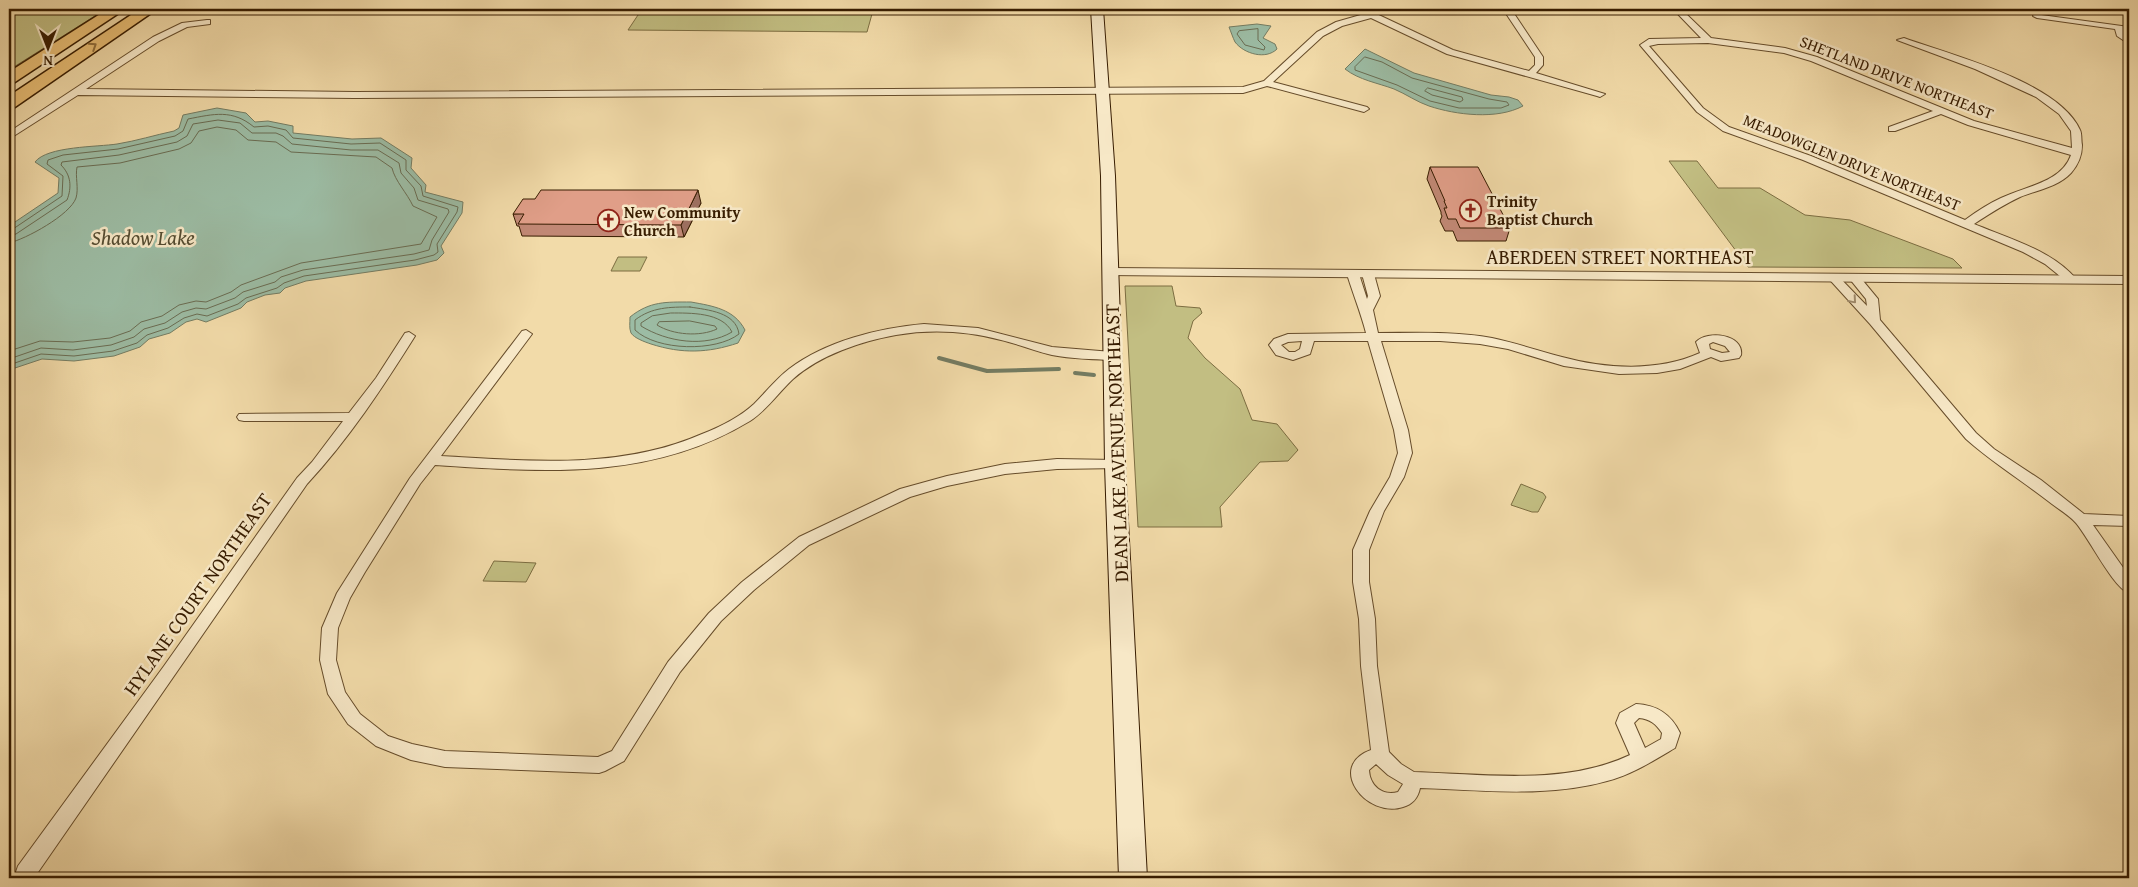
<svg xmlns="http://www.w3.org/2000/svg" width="2138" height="887" viewBox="0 0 2138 887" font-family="'Gentium Book Plus',serif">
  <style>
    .green { fill: #c2be82; stroke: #7c6d41 }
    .water { fill: #9cbca4; stroke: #747c62 }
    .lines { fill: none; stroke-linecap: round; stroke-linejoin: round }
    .shore { stroke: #6a6c52; stroke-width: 1 }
    .stream { stroke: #747c62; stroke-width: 4 }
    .minor-casing { stroke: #664c2a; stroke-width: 2 }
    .tertiary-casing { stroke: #664c2a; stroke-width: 2 }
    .secondary-casing { stroke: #371c00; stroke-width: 2 }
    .motorway-casing { stroke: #371c00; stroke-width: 3 }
    .minor { fill: #f7e8c7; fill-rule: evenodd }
    .tertiary { fill: #f7e8c7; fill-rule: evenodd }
    .secondary { fill: #f7e8c7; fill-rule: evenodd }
    .motorway { fill: #e9be74; fill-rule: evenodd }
    .wall { fill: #c18875; stroke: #371c00 }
    .shaded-wall { fill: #9d6f5f; stroke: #371c00 }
    .building { fill: #e09e88; stroke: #371c00 }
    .oneway { stroke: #906d3a }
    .oneway2 { stroke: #a18c6d }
    .labels { text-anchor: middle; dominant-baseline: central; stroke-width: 5; stroke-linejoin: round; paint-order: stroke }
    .far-street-label { font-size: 16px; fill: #371c00; stroke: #f7e8c7 }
    .far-poi-label { font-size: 16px; font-weight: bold; fill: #371c00; stroke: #f7e8c7; text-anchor: start }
    .street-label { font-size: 20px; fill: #371c00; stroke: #f7e8c7 }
    .water-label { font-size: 21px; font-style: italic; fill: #554c31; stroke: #f7e8c7 }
  </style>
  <rect width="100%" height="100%" fill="#f2dba9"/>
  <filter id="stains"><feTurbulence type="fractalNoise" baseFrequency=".004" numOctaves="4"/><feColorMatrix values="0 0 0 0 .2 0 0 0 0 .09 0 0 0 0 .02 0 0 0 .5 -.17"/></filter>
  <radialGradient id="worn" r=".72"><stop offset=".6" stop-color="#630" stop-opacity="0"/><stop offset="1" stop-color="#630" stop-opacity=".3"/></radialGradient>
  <g class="green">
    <path d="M9 9H106L9 70Z"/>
    <path d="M417 9H643L641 12 872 14 867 32 628 30 640 12 415 11Z"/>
    <path d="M1669 161H1697L1718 188H1760L1805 215 1850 220 1953 259 1962 268 1748 267Z"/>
    <path d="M618 257H647L640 271H611Z"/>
    <path d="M1125 286H1172L1176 306 1200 308 1202 313 1193 321 1188 338 1205 358 1240 389 1252 420 1277 424 1298 450 1288 461 1260 462 1220 507 1222 527H1138Z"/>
    <path d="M1521 484 1543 493 1546 497 1538 512H1532L1511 505Z"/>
    <path d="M494 561 536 563 526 582 483 581Z"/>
  </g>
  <g class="water">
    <path d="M1257 24 1271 26 1263 38 1275 44 1277 49C1266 60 1244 54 1235 42 1233 38 1231 32 1229 27Z"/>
    <path d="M1365 49 1414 73 1491 95 1509 97 1518 100 1523 106C1497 120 1456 115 1429 106 1417 102 1406 94 1394 89 1378 83 1359 80 1345 69Z"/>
    <path d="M217 108 246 113 255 122 268 121 293 126V133L352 139 381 138 412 158 411 168 426 185 425 192 463 202 462 213 441 246 444 253 437 260 417 265 306 281 285 288 280 293 265 295 247 302 241 308 206 322 197 319 186 322 170 333 149 339 140 347 114 356 74 361 42 359 9 370V226L58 193 59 178 35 162C47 146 98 147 117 144 136 141 155 135 174 131L179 128 183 115Z"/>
    <path d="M691 302C713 306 734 309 745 330L738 343C708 353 682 354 651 344 645 342 634 338 631 333 629 328 630 323 630 317 650 301 666 302 691 302Z"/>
  </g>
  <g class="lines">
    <g class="shore">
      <path d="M1258 29V40L1265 47 1264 50 1245 45 1237 34 1239 31Z"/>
      <path d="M1365 57 1382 62 1412 78 1489 99 1507 102 1509 105 1501 108H1459L1430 101 1397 85 1355 70V67Z"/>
      <path d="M1428 88 1462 97 1463 100 1460 102 1432 95 1425 91Z"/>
      <path d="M9 229H13L62 196 63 176 47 164 48 160 63 155 118 149 175 136 183 131 188 119C214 114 232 109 254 127L268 126 286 130 293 138 351 144 380 143 406 160V170L421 186 423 196 458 207 457 212 437 244 438 252 434 255 415 260 304 276 284 283 277 288 246 298 238 304 207 316 197 314 184 318 168 328 147 335 137 343 113 351 74 356 41 354 9 365"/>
      <path d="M9 236 16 234 67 200C72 187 71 175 61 165L62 162 119 155 177 142 187 136 193 124 218 120 240 123 252 133H276L283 136 292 144 351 150H378L399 163 401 173 414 188 418 200 448 209 449 212 432 240 429 250 414 254 303 270 281 277 275 282 243 292 235 298 206 309 196 308 182 312 165 323 144 329 134 337 111 345 73 350 41 348 9 359"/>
      <path d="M9 243C26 239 70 215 76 198 79 188 75 177 77 167L120 163 179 149 191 143 199 131 217 127 236 130 248 140 276 142 291 152 376 157 392 168C395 181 407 193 413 206L437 217 421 244 301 263 241 285 231 292 206 302 196 301 179 305 162 316 141 322 130 331 110 338 73 342 40 341 9 351"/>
      <path d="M690 307C708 310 736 312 739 334 716 352 657 351 635 330V320C652 307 670 307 690 307Z"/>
      <path d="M671 313C690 313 722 312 732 332 705 348 667 342 641 326V323L652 316Z"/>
      <path d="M690 321 715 326 717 329C700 337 673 335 657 325L659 322Z"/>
    </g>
    <g class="stream">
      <path d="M939 358 987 371 1059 369"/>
      <path d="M1075 373 1094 375"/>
    </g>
    <defs>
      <g id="minor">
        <path d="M1360 9H1366L1453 50 1529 71 1535 65V57L1503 9H1511L1543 57V65L1536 73 1605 94 1600 97 1597 96 1447 54 1371 18 1342 26 1323 36 1273 82 1367 107 1369 109 1364 112 1267 86 1243 93 355 98 78 95 9 139V132L153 37 182 23 207 20H210V24L187 27 159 41 86 89 355 92 1243 87 1264 81 1317 32 1336 22 1364 14 1360 13Z"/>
        <path d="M1673 9H1681L1711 38 1785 48 1817 57 1974 121 2072 148 2071 131 2059 114 2036 97 1975 69 1897 40 1904 38C1951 55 2059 82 2080 130 2082 134 2081 140 2082 145 2082 156 2078 165 2071 173 2058 187 2037 190 2020 197 2003 205 1989 214 1974 224 2007 238 2052 250 2076 279L2074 281H2066L2045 264 2023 252 1803 160 1723 131 1697 112 1640 45 1649 39 1701 38ZM1708 43 1784 53 1811 61 1933 111 1889 127V131H1895L1941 114 1968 125 2071 155C2061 183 2025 186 2001 198 1988 204 1976 212 1965 220L1811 156 1729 127 1703 108 1649 46 1658 44Z"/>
        <path d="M2034 14 2129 27V31H2123L2129 38V44L2117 36 2115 29 2037 18 2033 16Z"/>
        <path d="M1353 271 1359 274 1367 299 1368 296 1362 274 1368 271 1374 274 1380 296 1373 310 1378 333C1416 333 1455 331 1492 338 1516 343 1539 351 1562 357 1606 369 1658 372 1700 353L1696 342C1707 330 1744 334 1741 355L1739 358 1721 361 1711 357 1680 369 1657 373 1619 374 1564 366 1508 349 1480 344 1440 341H1381L1408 430 1412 453 1404 477 1384 511 1369 550V582L1375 619 1377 666 1389 752 1401 764 1414 772C1485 774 1564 786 1630 755L1616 723 1620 713 1636 704C1657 705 1671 714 1680 733L1675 748C1653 761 1631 775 1607 781 1547 798 1482 790 1420 788 1418 798 1413 804 1403 807 1366 819 1326 766 1371 750L1361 666 1359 619 1353 582V550L1370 511 1390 477 1398 453 1394 430 1368 341H1314L1310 354 1293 360 1276 355 1269 345 1274 339 1288 334 1366 333C1361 313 1353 294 1347 274ZM1302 341 1300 349 1295 352H1289L1281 345 1288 342ZM1713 342 1725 346 1730 352 1722 353 1710 349 1709 344ZM1639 718C1650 719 1656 724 1662 733L1661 739 1645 748 1634 723ZM1376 764 1388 775 1403 784 1398 792C1382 796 1370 786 1369 770Z"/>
        <path d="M1834 275 1838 276 1867 306 1866 299 1849 278 1851 276H1859L1878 299 1880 320 1976 433 1994 449 2041 480 2084 514 2129 516V526L2093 525 2129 576V593C2114 589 2089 538 2076 523 2070 516 2060 510 2052 504 2024 482 1993 463 1966 439L1870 324 1830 280 1828 278Z"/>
        <path d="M924 324 978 328 1052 347 1112 352 1118 356 1112 360C1092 359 1072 359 1052 355 1035 351 1018 344 1001 340 967 331 931 329 896 335 862 341 820 355 793 379 779 392 767 410 750 421 651 481 545 472 435 465L420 484 365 572 350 598 338 628 336 660 345 692 360 714 388 736 412 744 445 751 598 757 612 751 668 662 709 613 742 582 799 537 900 489 947 476 1005 464 1057 459 1115 460 1120 462 1122 465 1120 468 1057 469 1005 474 947 486 910 497 809 545 754 590 721 621 680 672 624 761 605 771 599 773 445 767 411 760 376 746 348 724 328 694 320 660 322 628 337 593 410 478 522 331 526 330 532 334 441 456C529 461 620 470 702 434 720 427 740 417 754 404 766 392 776 379 789 369 826 341 879 328 924 324Z"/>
        <path d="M409 332 415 336C383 387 348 440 307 484L34 878H14L18 866 164 666 297 478 312 462 343 421H244L239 420 237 417 239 414 349 413 376 378 405 333Z"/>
      </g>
      <path id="tertiary" d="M1111 268 2129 276V284L1106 275 1104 272 1106 269Z"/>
      <path id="secondary" d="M1091 9H1103L1115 176 1125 465 1147 878H1119L1105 465 1101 176Z"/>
      <g id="motorway">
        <path d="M108 9H125L15 82 9 84V72Z"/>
        <path d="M140 9H157L15 107 9 108V96Z"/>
      </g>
    </defs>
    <use href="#minor" class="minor-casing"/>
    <use href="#tertiary" class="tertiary-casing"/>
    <use href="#secondary" class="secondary-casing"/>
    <use href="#motorway" class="motorway-casing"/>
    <use href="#minor" class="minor"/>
    <use href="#tertiary" class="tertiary"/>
    <use href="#secondary" class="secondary"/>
    <use href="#motorway" class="motorway"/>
  </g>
  <g class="wall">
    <path d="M1430 167 1510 228 1506 241H1457L1453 231H1445L1440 221 1442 216 1441 214V212L1427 179Z"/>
    <path d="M701 203 684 237 522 236 519 226H517L513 214Z"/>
  </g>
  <path class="shaded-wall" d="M698 190 701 203 684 237 681 225Z"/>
  <g class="building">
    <path d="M1430 167H1478L1510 228H1460L1456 219H1448L1444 208H1447L1444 201H1445Z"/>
    <path d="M541 190H698L681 225 518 224 524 214H513L523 199H535Z"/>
  </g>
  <defs><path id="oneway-chevron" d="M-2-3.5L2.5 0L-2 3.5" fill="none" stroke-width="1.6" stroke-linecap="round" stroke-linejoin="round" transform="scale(1.25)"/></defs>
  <use class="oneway" href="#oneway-chevron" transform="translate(93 46) rotate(-33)"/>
  <use class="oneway2" href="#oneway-chevron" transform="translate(1853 300) rotate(49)"/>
  <defs>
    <symbol id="church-ring" viewBox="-11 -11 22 22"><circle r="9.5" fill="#f7e8c7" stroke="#8f2418" stroke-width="1.5"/><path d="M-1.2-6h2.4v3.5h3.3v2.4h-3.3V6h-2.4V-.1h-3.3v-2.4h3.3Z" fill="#8f2418"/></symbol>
  </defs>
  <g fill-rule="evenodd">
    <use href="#church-ring" x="1458" y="198" width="25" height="25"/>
    <use href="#church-ring" x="596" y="208" width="25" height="25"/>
  </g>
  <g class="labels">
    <g class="far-street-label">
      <text transform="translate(1897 77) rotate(21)">SHETLAND DRIVE NORTHEAST</text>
      <text transform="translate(1852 162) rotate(22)">MEADOWGLEN DRIVE NORTHEAST</text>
    </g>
    <g class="far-poi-label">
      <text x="1487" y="201">Trinity<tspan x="1487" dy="18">Baptist Church</tspan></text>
      <text x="624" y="212">New Community<tspan x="624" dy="18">Church</tspan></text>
    </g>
    <g class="street-label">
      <text x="1620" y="256">ABERDEEN STREET NORTHEAST</text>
      <text transform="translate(1116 443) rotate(-92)">DEAN LAKE AVENUE NORTHEAST</text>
      <text transform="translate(197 594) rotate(-55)">HYLANE COURT NORTHEAST</text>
    </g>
    <g class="water-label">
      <text x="143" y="237">Shadow Lake</text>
    </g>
  </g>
  <rect width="2138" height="887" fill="none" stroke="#f2dba9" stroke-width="30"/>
  <rect x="10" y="10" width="2118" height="867" fill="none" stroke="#371c00" stroke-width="2.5"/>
  <rect x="15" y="15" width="2108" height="857" fill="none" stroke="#371c00"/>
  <g transform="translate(48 48) rotate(180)" stroke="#f7e8c7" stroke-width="4" paint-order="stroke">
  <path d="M0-4L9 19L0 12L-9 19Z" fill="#371c00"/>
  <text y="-8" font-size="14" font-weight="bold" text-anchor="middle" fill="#371c00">N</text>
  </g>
  <rect width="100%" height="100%" filter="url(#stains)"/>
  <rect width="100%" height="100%" fill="url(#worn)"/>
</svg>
